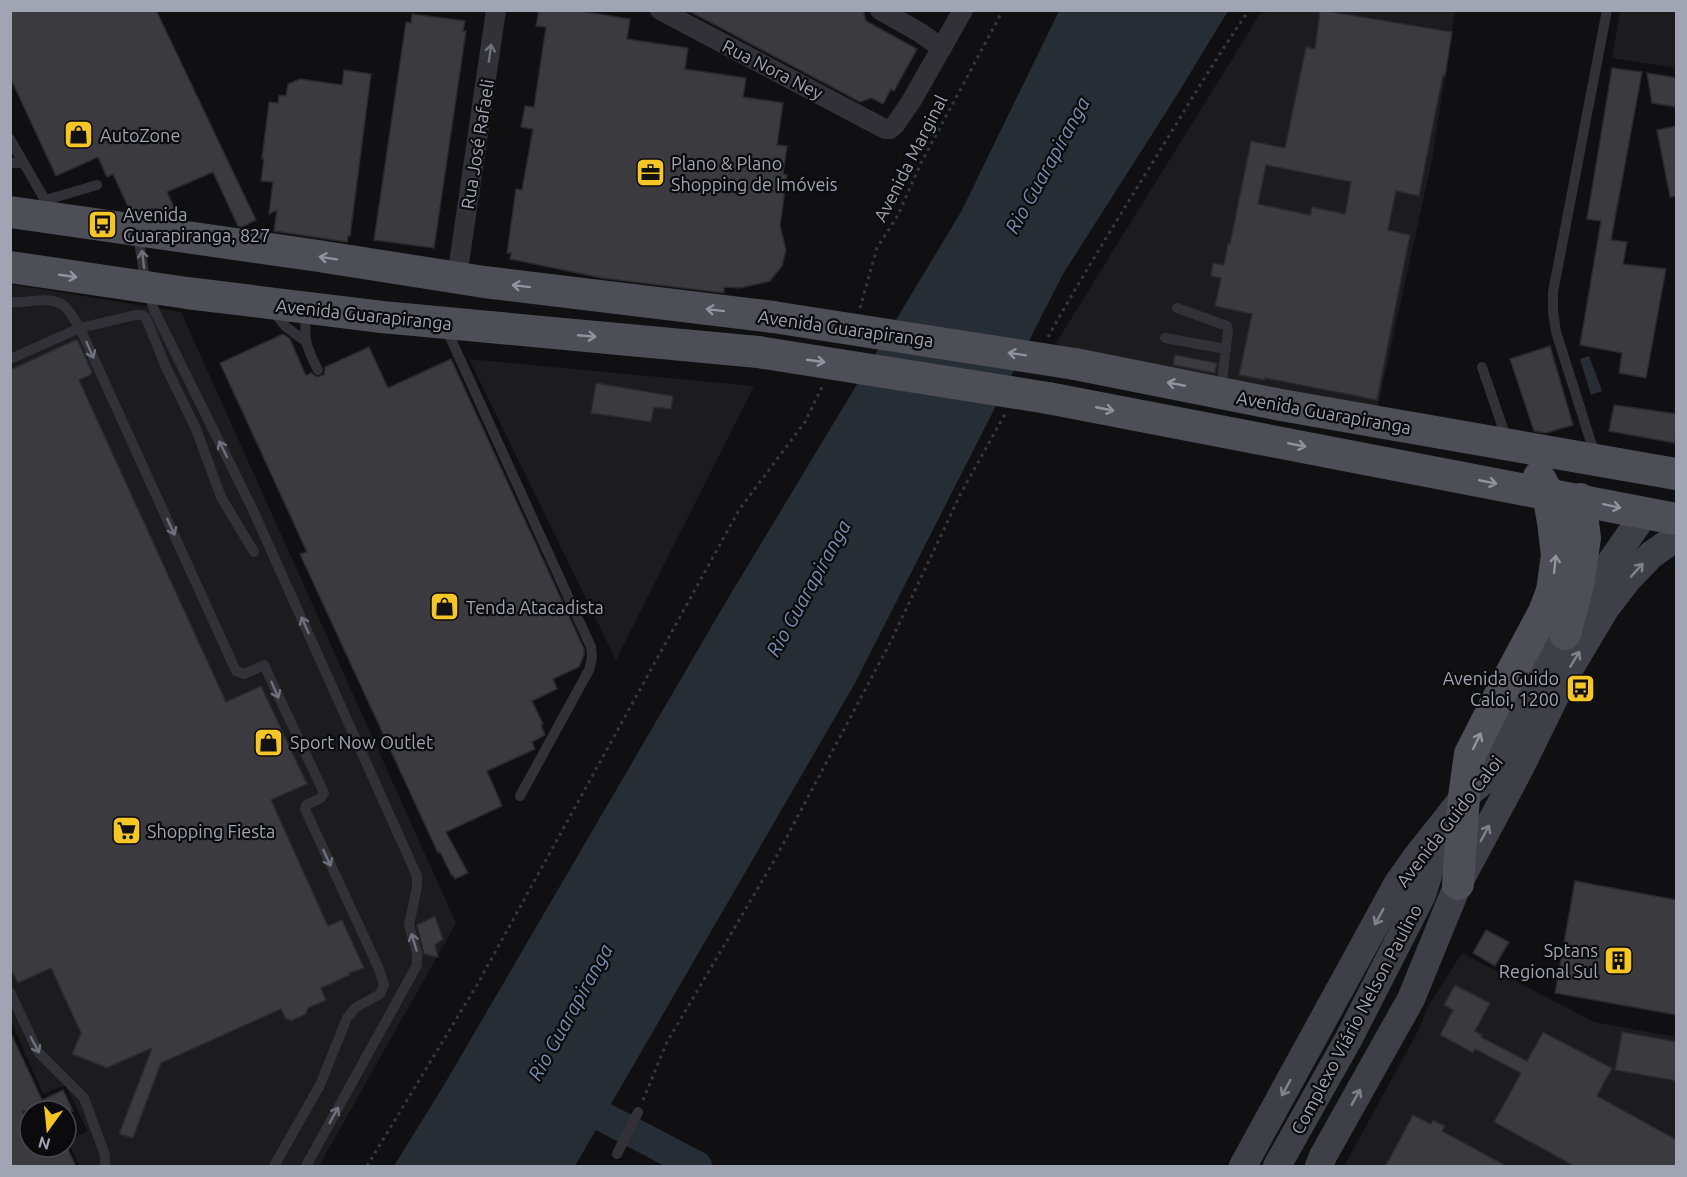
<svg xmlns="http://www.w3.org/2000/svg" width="1687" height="1177" viewBox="0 0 1687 1177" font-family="Ubuntu,sans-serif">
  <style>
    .built { fill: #1c1c1f }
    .water { fill: #262d35 }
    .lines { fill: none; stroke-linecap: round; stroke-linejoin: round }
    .river { stroke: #262d35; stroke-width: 30 }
    .building { fill: #3a3a3f; stroke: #2a2a2e; stroke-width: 1.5; fill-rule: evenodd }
    .path { stroke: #37383e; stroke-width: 3; stroke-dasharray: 3 4.5; stroke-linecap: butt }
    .lane { stroke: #313137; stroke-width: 10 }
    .street { stroke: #313137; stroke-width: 20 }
    .secondary { stroke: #3f4047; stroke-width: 28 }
    .primary { stroke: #4d4e56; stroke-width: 32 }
    .primary-bridge { stroke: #4d4e56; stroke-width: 32 }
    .oneway { stroke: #6f707b }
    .oneway2 { stroke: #9093a0 }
    .oneway3 { stroke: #7f818d }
    .labels { text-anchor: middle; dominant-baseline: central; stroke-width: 4.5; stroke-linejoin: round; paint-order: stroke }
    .street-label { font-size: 18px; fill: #a1a4b3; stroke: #0b0b0d }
    .poi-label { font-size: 18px; fill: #a1a4b3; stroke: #0b0b0d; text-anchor: start }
    .water-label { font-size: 20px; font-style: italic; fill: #768eb0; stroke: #0b0b0d }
  </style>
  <rect width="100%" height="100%" fill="#101012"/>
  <g class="built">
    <path d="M1269 10 1455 11 1432 160 1377 410 1068 353 1056 343 1260 14Z"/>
    <path d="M1620 11H1676V68L1612 58Z"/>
    <path d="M10 284 181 312 456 923 319 1166H79L68 1141 87 1131 66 1085 43 1094 11 1021Z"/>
    <path d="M469 359 754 386 616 660Z"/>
    <path d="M1462 953 1594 1022 1676 1037V1166H1344L1418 1031 1427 1008Z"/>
  </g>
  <g class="water">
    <path d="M1059 11H1228L1172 103 1063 274 855 683 575 1166H394L444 1085 727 600 961 212Z"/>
    <path d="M1589 356 1602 391 1591 395 1580 359Z"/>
  </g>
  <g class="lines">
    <path class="river" d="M567 1098 697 1166"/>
  </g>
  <g class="building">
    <path d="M10 10H156L256 220 242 227 238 226 213 172 167 192 179 218 159 215 156 208 139 212 130 211 113 174 107 177 98 157 56 176 10 77Z"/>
    <path d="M539 10H574L630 19 627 39 688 48 685 69 746 78 743 97 783 103 777 145 787 146 783 174 787 175 780 226 786 250 782 266 770 281 740 288 724 287V293L602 278 510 259 511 253H507L516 189 522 190 533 129 521 127 525 106 534 107 546 27 536 26Z"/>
    <path d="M687 10H863L866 21 917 49 894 91 891 89 883 104 872 98 860 102Z"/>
    <path d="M1320 10 1452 32 1445 76 1443 75 1419 196 1396 191 1388 230 1410 235 1377 400 1265 378V380L1239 375 1252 314 1215 306 1221 278 1211 276 1213 263 1224 265 1228 243 1230 244 1251 141 1285 148 1306 47 1315 49ZM1266 165 1351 182 1345 214 1312 207 1310 215 1258 204Z"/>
    <path d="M412 14 465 21 463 31H466L434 248 374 240 406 22 411 23Z"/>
    <path d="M1612 68 1642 72 1611 240 1627 242 1623 264 1666 269 1646 378 1619 373 1622 353 1580 345 1601 221 1587 219Z"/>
    <path d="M344 70 371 74 350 236H348L347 242 274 231 277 210 269 214 273 182 261 181 264 159H262L269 102 278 103 279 95 286 96 288 84 300 79 342 85Z"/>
    <path d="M1647 73 1677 78V107L1652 103Z"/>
    <path d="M1677 126V196L1670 197 1657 130Z"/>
    <path d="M283 334 290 339 306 376 311 373 317 377 324 375 325 367 369 347 388 388 451 359 584 649V655L579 667 553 679 557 689 532 701 543 724 541 725 545 735 532 742 535 749 487 771 502 806 446 832 468 873 455 879 453 875 452 876 440 852 438 853 300 554 307 552 220 363Z"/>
    <path d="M75 340 78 341 92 372 90 375 79 380 226 702 261 686 307 784 271 800 328 926 342 920 364 968 349 973 350 975 321 988 326 1000 308 1008 306 1014 291 1021 285 1018 281 1009 161 1063 133 1138 119 1134 152 1048 107 1068 72 1054 81 1033 51 968 18 983 10 968V370Z"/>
    <path d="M1550 346 1573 425 1546 433 1534 431 1510 359Z"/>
    <path d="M1175 355 1217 363 1215 373 1173 365Z"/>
    <path d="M596 383 673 396 671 409 654 407 651 422 591 413Z"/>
    <path d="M1614 405 1677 414 1675 443 1609 431Z"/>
    <path d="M1575 881 1677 900V1015L1555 993Z"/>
    <path d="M435 916 443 939 435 945 438 957 424 954 417 925Z"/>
    <path d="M1486 930 1509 942 1495 966 1473 953Z"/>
    <path d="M1455 985 1490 1003 1475 1031 1482 1035 1481 1037 1527 1061 1543 1032 1612 1068 1597 1096 1677 1140V1167H1576L1494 1122 1521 1073 1475 1049 1473 1053 1440 1035 1453 1010 1444 1005Z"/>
    <path d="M10 1031 42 1100 63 1090 73 1111H22L30 1128V1147H67L76 1167H10Z"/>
    <path d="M1622 1032 1677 1042V1081L1615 1070Z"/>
    <path d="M1413 1115 1431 1124 1433 1120 1445 1126 1442 1131 1508 1167H1385Z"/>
  </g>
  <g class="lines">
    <g class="path">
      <path d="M860 308 877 248 898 215 921 163 1003 10"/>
      <path d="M1048 337C1082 276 1119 217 1156 157 1186 108 1216 58 1249 10"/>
      <path d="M643 1100 667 1042 774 861 891 641 961 493 1005 414"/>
      <path d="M367 1166 477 985 739 510 805 422 822 387"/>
    </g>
    <g class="lane">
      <path d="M10 139 53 214"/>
      <path d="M10 163H23"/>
      <path d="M46 200 97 185"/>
      <path d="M138 235 146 286 155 312 252 508 417 876V887L409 925 417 953V965L306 1166"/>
      <path d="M10 302C27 304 47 295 63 305 69 309 75 321 80 328L135 315H142L146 318 165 365 196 429 221 497 254 552"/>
      <path d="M1177 308 1227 326 1228 330 1221 390"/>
      <path d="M273 311 286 327 305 341"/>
      <path d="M306 311C304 339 305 345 318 370"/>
      <path d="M445 326 591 647 592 658 589 670 520 796"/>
      <path d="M1165 338 1226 349"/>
      <path d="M10 359 80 328 236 671 244 674 264 665 324 793 321 798 306 805 305 809 379 969 384 985 380 994 355 1008 347 1018 320 1085 274 1166"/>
      <path d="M1482 367 1507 440"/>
      <path d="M1595 455 1556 332 1553 311V292L1607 10"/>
      <path d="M10 992 38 1052 84 1098 105 1155V1166"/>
      <path d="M617 1154 638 1112"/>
    </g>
    <g class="street">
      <path d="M660 10 885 129H890L895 125 912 100 963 10"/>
      <path d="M880 10 919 32 942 48"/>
      <path d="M457 277 496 10"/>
    </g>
    <g class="secondary">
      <path d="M1243 1166 1398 883 1415 859 1464 797 1482 782 1497 763 1565 634 1599 579 1645 513"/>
      <path d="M1277 1166 1348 1040 1422 895C1429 875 1433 857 1435 836"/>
      <path d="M1319 1166 1323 1156 1411 999 1458 884 1520 768 1564 678 1605 609 1628 579 1651 555 1668 543 1676 540"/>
    </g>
    <g class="primary">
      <path d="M10 212 312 255 484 282 773 317"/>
      <path d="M10 267 187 293 382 317 758 352"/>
      <path d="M1075 364 1281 405 1676 474"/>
      <path d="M1048 398 1676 519"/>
      <path d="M1565 634 1578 585 1585 538 1580 499"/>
      <path d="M1458 884 1464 797 1470 754 1506 683 1544 612 1552 591 1557 555 1553 522 1548 493 1539 477"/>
    </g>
    <g class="primary-bridge">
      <path d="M773 317 1075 364"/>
      <path d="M758 352 1048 398"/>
    </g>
  </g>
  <defs><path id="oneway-shaft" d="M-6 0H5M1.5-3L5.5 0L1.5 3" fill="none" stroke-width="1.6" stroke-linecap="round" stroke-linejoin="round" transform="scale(1.5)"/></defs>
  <g class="oneway">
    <use href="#oneway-shaft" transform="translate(490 53) rotate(-82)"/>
    <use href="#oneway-shaft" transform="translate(143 259) rotate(-97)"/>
    <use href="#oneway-shaft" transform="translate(90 350) rotate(66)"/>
    <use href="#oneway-shaft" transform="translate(223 449) rotate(-116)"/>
    <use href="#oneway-shaft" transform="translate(171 527) rotate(65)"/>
    <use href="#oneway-shaft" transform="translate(305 625) rotate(-114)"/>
    <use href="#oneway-shaft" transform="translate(275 690) rotate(66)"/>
    <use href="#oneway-shaft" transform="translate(327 858) rotate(65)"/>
    <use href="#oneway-shaft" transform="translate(414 942) rotate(-107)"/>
    <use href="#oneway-shaft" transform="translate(35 1045) rotate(62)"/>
    <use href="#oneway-shaft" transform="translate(334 1115) rotate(-61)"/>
  </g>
  <g class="oneway2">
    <use href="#oneway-shaft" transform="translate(328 258) rotate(-171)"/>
    <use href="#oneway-shaft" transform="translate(68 276) rotate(8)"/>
    <use href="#oneway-shaft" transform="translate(521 286) rotate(-173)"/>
    <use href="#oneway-shaft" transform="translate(715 310) rotate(-173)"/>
    <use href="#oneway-shaft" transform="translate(587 336) rotate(5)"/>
    <use href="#oneway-shaft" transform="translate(1017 354) rotate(-171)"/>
    <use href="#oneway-shaft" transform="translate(816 361) rotate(8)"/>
    <use href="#oneway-shaft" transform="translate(1176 384) rotate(-169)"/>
    <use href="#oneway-shaft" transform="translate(1105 409) rotate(11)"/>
    <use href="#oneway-shaft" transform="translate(1297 445) rotate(11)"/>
    <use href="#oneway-shaft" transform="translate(1488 482) rotate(11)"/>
    <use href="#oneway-shaft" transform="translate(1612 506) rotate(12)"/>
    <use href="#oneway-shaft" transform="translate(1555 564) rotate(-84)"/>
    <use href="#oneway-shaft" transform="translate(1477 741) rotate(-64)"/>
  </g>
  <g class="oneway3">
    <use href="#oneway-shaft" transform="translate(1637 570) rotate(-48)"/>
    <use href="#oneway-shaft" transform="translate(1575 659) rotate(-59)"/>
    <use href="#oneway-shaft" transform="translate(1485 833) rotate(-62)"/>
    <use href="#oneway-shaft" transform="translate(1379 917) rotate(119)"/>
    <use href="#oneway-shaft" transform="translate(1286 1088) rotate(119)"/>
    <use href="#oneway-shaft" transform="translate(1356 1097) rotate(-61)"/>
  </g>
  <defs>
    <symbol id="shop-square" viewBox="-11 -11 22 22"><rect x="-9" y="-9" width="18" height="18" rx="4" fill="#f6c724" stroke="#0b0b0d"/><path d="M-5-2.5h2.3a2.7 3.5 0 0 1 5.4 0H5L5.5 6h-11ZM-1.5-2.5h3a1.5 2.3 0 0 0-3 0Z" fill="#111"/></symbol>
    <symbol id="office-square" viewBox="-11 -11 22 22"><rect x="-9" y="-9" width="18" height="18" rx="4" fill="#f6c724" stroke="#0b0b0d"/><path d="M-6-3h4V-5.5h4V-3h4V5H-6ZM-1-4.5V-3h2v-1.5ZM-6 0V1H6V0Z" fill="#111"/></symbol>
    <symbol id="bus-square" viewBox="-11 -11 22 22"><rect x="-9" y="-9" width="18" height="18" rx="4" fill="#f6c724" stroke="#0b0b0d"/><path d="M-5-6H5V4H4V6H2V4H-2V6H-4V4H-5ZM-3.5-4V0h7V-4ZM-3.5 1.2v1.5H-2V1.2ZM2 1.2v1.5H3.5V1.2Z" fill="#111"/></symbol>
    <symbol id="supermarket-square" viewBox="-11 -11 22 22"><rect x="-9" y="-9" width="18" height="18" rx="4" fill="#f6c724" stroke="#0b0b0d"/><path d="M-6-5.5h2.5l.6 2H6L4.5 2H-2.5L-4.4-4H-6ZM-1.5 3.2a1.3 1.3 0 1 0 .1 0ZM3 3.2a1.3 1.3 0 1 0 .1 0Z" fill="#111"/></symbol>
    <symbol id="building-square" viewBox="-11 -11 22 22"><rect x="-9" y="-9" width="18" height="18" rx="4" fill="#f6c724" stroke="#0b0b0d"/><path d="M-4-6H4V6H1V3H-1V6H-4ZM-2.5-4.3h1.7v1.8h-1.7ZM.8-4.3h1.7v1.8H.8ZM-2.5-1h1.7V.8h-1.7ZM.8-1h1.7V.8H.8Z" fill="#111"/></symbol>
  </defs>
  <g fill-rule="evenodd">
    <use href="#shop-square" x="62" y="118" width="33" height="33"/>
    <use href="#office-square" x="634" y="156" width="33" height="33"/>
    <use href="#bus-square" x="86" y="208" width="33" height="33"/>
    <use href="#shop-square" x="428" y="590" width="33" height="33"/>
    <use href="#bus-square" x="1564" y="672" width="33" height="33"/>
    <use href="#shop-square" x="252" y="726" width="33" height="33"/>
    <use href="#supermarket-square" x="110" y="814" width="33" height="33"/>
    <use href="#building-square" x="1602" y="944" width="33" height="33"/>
  </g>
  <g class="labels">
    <g class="street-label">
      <text transform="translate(773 69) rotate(27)">Rua Nora Ney</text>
      <text transform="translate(477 144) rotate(-81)">Rua José Rafaeli</text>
      <text transform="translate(910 158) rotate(-63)">Avenida Marginal</text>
      <text transform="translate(364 314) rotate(6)">Avenida Guarapiranga</text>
      <text transform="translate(846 328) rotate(8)">Avenida Guarapiranga</text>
      <text transform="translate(1324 412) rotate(10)">Avenida Guarapiranga</text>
      <text transform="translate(1449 821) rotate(-52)">Avenida Guido Caloi</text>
      <text transform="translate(1356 1019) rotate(-62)">Complexo Viário Nelson Paulino</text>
    </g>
    <g class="poi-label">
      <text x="100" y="135">AutoZone</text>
      <text x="671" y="163">Plano &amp; Plano<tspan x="671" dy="21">Shopping de Imóveis</tspan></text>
      <text x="123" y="214">Avenida<tspan x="123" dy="21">Guarapiranga, 827</tspan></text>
      <text x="466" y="607">Tenda Atacadista</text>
      <text x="1559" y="678" text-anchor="end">Avenida Guido<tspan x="1559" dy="21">Caloi, 1200</tspan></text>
      <text x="290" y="742">Sport Now Outlet</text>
      <text x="147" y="831">Shopping Fiesta</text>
      <text x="1598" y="950" text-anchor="end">Sptans<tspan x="1598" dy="21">Regional Sul</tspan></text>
    </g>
    <g class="water-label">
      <text transform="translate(1047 165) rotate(-61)">Rio Guarapiranga</text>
      <text transform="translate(808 588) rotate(-61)">Rio Guarapiranga</text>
      <text transform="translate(570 1012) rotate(-61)">Rio Guarapiranga</text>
    </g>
  </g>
  <rect width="1687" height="1177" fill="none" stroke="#a1a4b3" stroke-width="24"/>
  <g transform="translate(48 1129) rotate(195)"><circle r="28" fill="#0b0b0d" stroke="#47484f" stroke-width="1.5"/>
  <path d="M0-4.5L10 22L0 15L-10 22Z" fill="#f6c724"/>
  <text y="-9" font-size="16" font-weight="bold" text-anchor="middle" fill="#a1a4b3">N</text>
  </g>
</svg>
